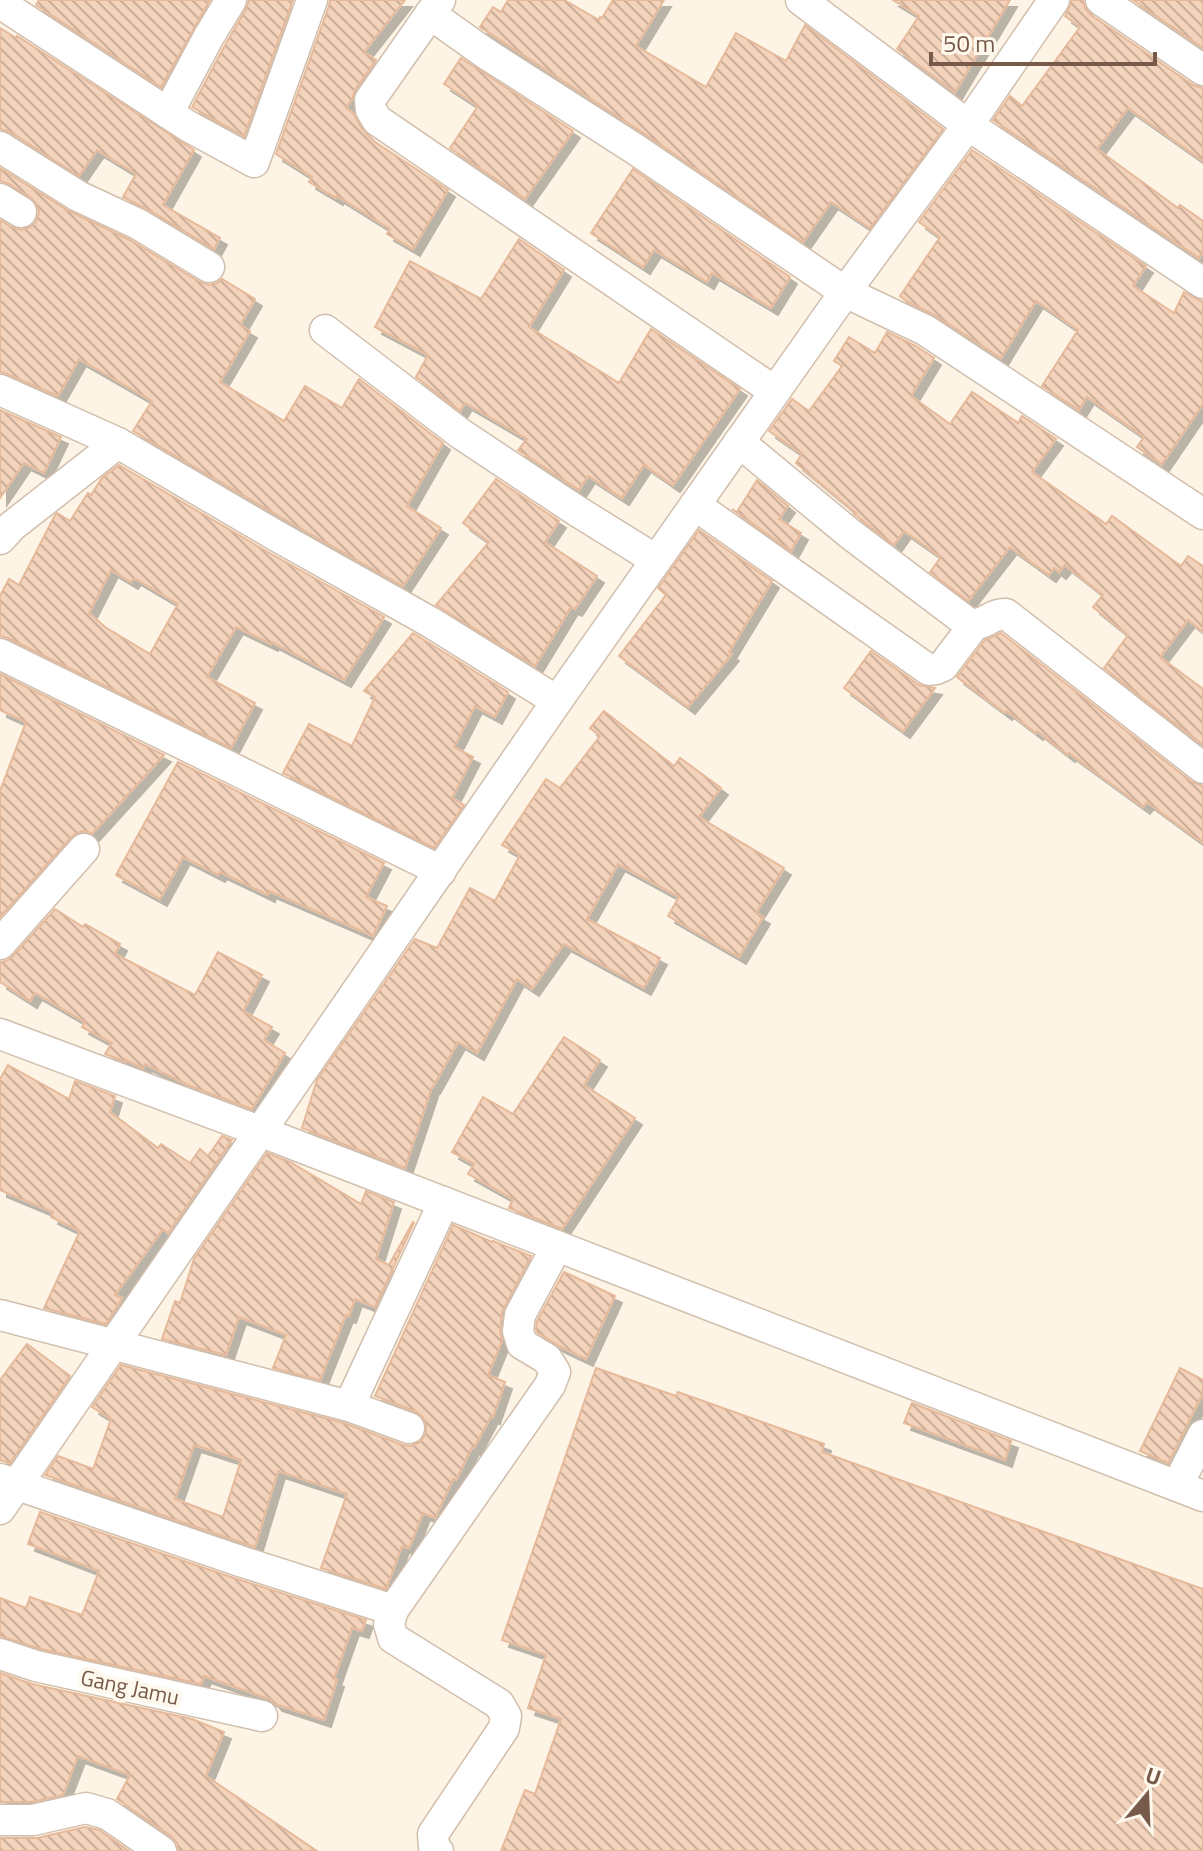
<svg xmlns="http://www.w3.org/2000/svg" width="1203" height="1851" viewBox="0 0 1203 1851" font-family="'Titillium Web',sans-serif">
  <style>
    .building { fill: url(#building-back-hatch); stroke: #e7b99b; stroke-width: 2; fill-rule: evenodd; filter: url(#shadow) }
    .lines { fill: none; stroke-linecap: round; stroke-linejoin: round }
    .minor-casing { stroke: #d1bead; stroke-width: 33 }
    .minor { stroke: #fff; stroke-width: 30 }
    .labels { text-anchor: middle; dominant-baseline: central; stroke-width: 8; stroke-linejoin: round; paint-order: stroke }
    .street-label { font-size: 22px; fill: #775a49; stroke: #fff8ec }
  </style>
  <defs>
    <pattern id="building-back-hatch" width="6" height="6" patternUnits="userSpaceOnUse" patternTransform="scale(2)"><rect width="6" height="6" fill="#f3d3bb"/><path d="M-1 5l2 2M0 0l6 6M5-1l2 2" fill="none" stroke="#caae9a"/></pattern>
    <filter id="shadow"><feDropShadow dx="7" dy="7" stdDeviation="0" flood-color="#0004"/></filter>
  </defs>
  <rect width="100%" height="100%" fill="#fdf4e5"/>
  <g class="building">
    <path d="M39 0H210L161 87 36 5Z"/>
    <path d="M249 0H293L244 136 192 107 224 47 246 9Z"/>
    <path d="M330 0H405L364 52 376 60 355 90 353 97 346 108 353 113 362 129 375 142 448 190 413 249 387 234 390 229 337 196 336 198 309 182 312 177 276 154 329 6Z"/>
    <path d="M508 0H564L599 20 600 17 602 18 613 0H664L636 46 706 87 736 33 786 61 805 25 943 129 870 228 831 202 803 242 645 134 480 27 493 7 501 12Z"/>
    <path d="M893 0H1010L955 92 897 49 919 16Z"/>
    <path d="M1072 0H1083L1085 8 1091 15 1193 85 1203 88V161L1128 108 1097 149 1178 208 1180 205 1203 221V252L1199 258 993 120 1010 96 1022 106 1080 27 1065 16Z"/>
    <path d="M1133 0H1203V48Z"/>
    <path d="M0 28 16 38 17 36 194 150 163 205 220 238 214 249 147 209 123 197 136 174 97 150 79 176 10 132 0 129Z"/>
    <path d="M461 58 573 131 525 199 450 148 478 106 444 84Z"/>
    <path d="M972 150 1146 266 1133 286 1174 313 1184 292 1203 302V404L1162 464 1137 447 1144 437 1087 397 1079 410 1042 386 1078 330 1036 301 1001 358 935 315 906 301 900 296 940 237 919 222Z"/>
    <path d="M0 168 69 211 130 240 200 282 209 285 217 283 222 279 255 299 240 325 250 331 220 382 284 421 305 386 342 408 359 379 443 443 407 506 441 528 403 586 284 519 133 431 152 401 79 359 58 396 7 374 0 372V220L12 227 21 230 30 227 36 222 39 212 36 203 30 197 9 184 0 181Z"/>
    <path d="M633 169 790 277 771 308 712 273 707 282 654 250 643 267 591 233Z"/>
    <path d="M519 239 564 270 529 327 619 383 651 329 740 389 673 485 644 465 622 498 588 476 579 490 518 450 527 439 465 403 460 411 416 377 428 355 375 327 410 261 481 299Z"/>
    <path d="M887 332 916 346 934 358 911 396 950 424 972 392 1018 423 1022 416 1056 439 1032 472 1106 524 1112 516 1181 566 1188 556 1203 566V632L1188 620 1160 657 1203 689V745L1104 668 1128 635 1093 607 1103 595 1065 565 1059 572 1054 568 1049 575 1010 547 968 601 930 572 941 557 904 531 894 545 854 514 856 513 796 463 802 454 769 431 792 399 809 411 842 366 834 361 849 337 875 353Z"/>
    <path d="M0 410 61 437 44 473 24 463 0 498Z"/>
    <path d="M119 465 266 551 384 617 344 680 272 642 271 644 236 627 207 677 255 703 231 748 8 638 0 636V596L9 579 19 585 55 515 57 513 70 521 88 493 91 495 102 478ZM111 570 131 582 134 578 178 604 150 654 105 627 89 613Z"/>
    <path d="M496 479 559 521 545 542 597 576 575 609 571 607 535 666 436 605 489 542 463 523Z"/>
    <path d="M757 480 788 506 779 519 801 533 791 551 732 509 737 512Z"/>
    <path d="M699 530 772 581 729 652 732 654 688 707 619 656 666 595 658 588Z"/>
    <path d="M413 633 508 692 495 717 475 706 454 747 473 757 452 798 464 805 434 848 283 773 309 724 352 746 375 697 364 691Z"/>
    <path d="M1001 633 1192 782 1203 786V843L1147 802 1143 807 1069 753 1068 755 1037 731 1036 733 1007 711 1005 713 957 677 985 640Z"/>
    <path d="M871 651 919 685 935 688 903 731 844 688Z"/>
    <path d="M0 674 164 755 92 834 87 831 79 832 71 837 0 917V791L26 722 0 710Z"/>
    <path d="M604 711 674 766 680 758 721 788 699 817 784 868 756 913 763 917 739 957 668 916 679 897 618 864 587 919 660 958 644 988 564 944 532 989 517 979 477 1053 458 1042 433 1087H432L405 1168 302 1128 317 1080 415 939 437 948 470 888 495 901 520 855 502 845 546 779 560 788 600 736 590 728Z"/>
    <path d="M178 762 384 863 366 897 387 906 373 936 269 891 268 895 220 872 218 875 183 857 160 899 116 875Z"/>
    <path d="M55 909 83 927 85 924 120 944 115 954 195 995 218 952 262 975 243 1011 272 1027 264 1040 285 1053 252 1109 190 1086 145 1064 143 1068 126 1060V1062L105 1054 112 1043 82 1027 85 1022 35 993 30 1001 0 982V962L6 961 13 956Z"/>
    <path d="M564 1037 600 1060 584 1085 635 1118 562 1229 509 1208 513 1199 468 1174 474 1164 452 1152 483 1097 513 1114Z"/>
    <path d="M8 1065 69 1099 75 1081 115 1096 110 1112 158 1148 161 1144 190 1163 200 1149 208 1156 222 1136 232 1140 168 1233 163 1229 115 1295 122 1298 106 1324 44 1308 80 1231 51 1217 53 1212 0 1190V1079Z"/>
    <path d="M267 1153 290 1162 361 1204 366 1191 394 1202 376 1259 389 1265 413 1222 414 1223 375 1307 355 1299 349 1316 346 1315 320 1380 273 1368 286 1335 239 1317 226 1355 162 1339 175 1301 180 1303 194 1259Z"/>
    <path d="M453 1225 492 1242 493 1241 531 1256 502 1312 500 1329 502 1341 488 1375 505 1382 493 1417 491 1416 474 1448 472 1447 456 1480 453 1479 435 1518 423 1513 409 1548 402 1546 386 1589 321 1568 347 1494 278 1471 255 1547 45 1475 58 1456 93 1469 111 1419 92 1407 121 1365 344 1423 403 1445 411 1446 420 1442 426 1433V1424L422 1416 415 1411 375 1396ZM194 1445 241 1460 223 1517 175 1499Z"/>
    <path d="M564 1272 615 1296 586 1359 559 1346 537 1332 536 1329 537 1321Z"/>
    <path d="M27 1344 70 1376 10 1463 0 1460V1380Z"/>
    <path d="M596 1368 676 1396 678 1392 824 1444 822 1452 1203 1589V1851H501L525 1790 535 1794 561 1719 528 1708 546 1655 502 1640Z"/>
    <path d="M1180 1368 1203 1380V1393L1168 1463 1140 1451Z"/>
    <path d="M912 1403 1011 1441 1005 1460 904 1423Z"/>
    <path d="M40 1512 234 1578 366 1620 362 1631 352 1628 334 1679 337 1680 324 1720 275 1704 272 1700 204 1676 201 1684 41 1649 0 1636V1598L26 1608 30 1597 82 1615 99 1571 28 1544Z"/>
    <path d="M0 1673 32 1684 192 1719 224 1732 206 1776 317 1851H179L177 1843 171 1836 117 1799 130 1775 78 1756 63 1795 31 1802H0Z"/>
    <path d="M85 1827 99 1830 129 1851H0V1838H37Z"/>
  </g>
  <g class="lines">
    <defs>
      <g id="minor">
        <path d="M440 0 370 100 371 110 377 120 774 391"/>
        <path d="M801 0 968 125 1203 283"/>
        <path d="M1101 0 1203 70"/>
        <path d="M0 3 188 126 254 162 312 0"/>
        <path d="M430 14 485 53 635 149 845 292 925 330 1203 514"/>
        <path d="M168 113 208 38 231 0"/>
        <path d="M0 147 78 196 138 224 209 267"/>
        <path d="M0 199 21 212"/>
        <path d="M325 330 461 434 577 511 656 560"/>
        <path d="M0 390 118 443 275 535 430 622 557 701"/>
        <path d="M739 442 849 533 968 623C983 628 991 613 1006 614L1203 768"/>
        <path d="M695 505 929 670 936 669 943 666 974 625"/>
        <path d="M0 539 12 526 118 443"/>
        <path d="M0 654 441 871"/>
        <path d="M0 944 84 849"/>
        <path d="M0 1034 262 1132 1203 1496"/>
        <path d="M0 1315 349 1406 409 1428"/>
        <path d="M349 1406 444 1202"/>
        <path d="M0 1479 240 1561 393 1610"/>
        <path d="M1177 1486 1203 1435"/>
        <path d="M0 1509 557 701 845 292 968 125 1054 0"/>
        <path d="M0 1654 36 1666 262 1716"/>
        <path d="M0 1820H33L86 1808 107 1814 161 1851"/>
        <path d="M438 1851 434 1847 433 1834 504 1728 506 1716 499 1704 393 1638 389 1624 393 1610 550 1385 555 1372 547 1359 522 1344 518 1331 520 1315 557 1246"/>
      </g>
    </defs>
    <use href="#minor" class="minor-casing"/>
    <use href="#minor" class="minor"/>
  </g>
  <g class="labels">
    <g class="street-label">
      <text transform="translate(130 1687) rotate(12)">Gang Jamu</text>
    </g>
  </g>
  <g transform="translate(1147 1795) rotate(19)" stroke="#fff8ec" stroke-width="6" paint-order="stroke">
  <path d="M0-6L14 30L0 20L-14 30Z" fill="#775a49"/>
  <text y="-12" font-size="22" font-weight="bold" text-anchor="middle" fill="#775a49">U</text>
  </g>
  <path d="M931 52v12h224v-12" fill="none" stroke="#775a49" stroke-width="4"/>
  <text x="943" y="52" font-size="24" fill="#775a49" stroke="#fff8ec" stroke-width="6" paint-order="stroke">50 m</text>
</svg>
